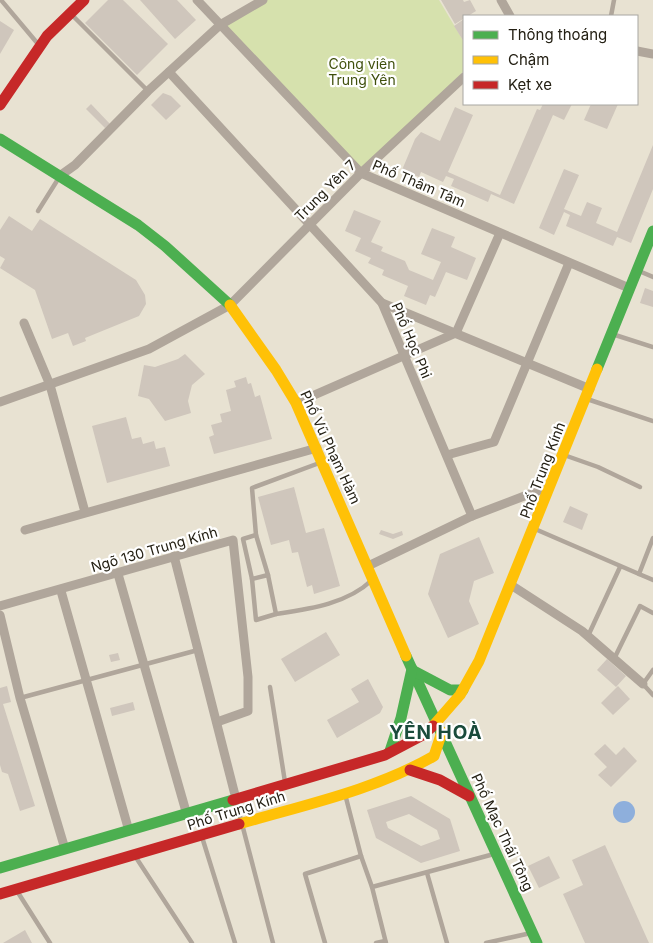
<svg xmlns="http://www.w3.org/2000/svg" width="653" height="943" viewBox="0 0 653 943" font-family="Inter,sans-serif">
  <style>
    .green { fill: #d6e1ad }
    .water { fill: #8eafdc }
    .building { fill: #cfc6bc; fill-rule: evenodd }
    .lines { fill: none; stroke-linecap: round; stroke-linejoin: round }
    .lane { stroke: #b0a69b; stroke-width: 4.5 }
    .street { stroke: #b0a69b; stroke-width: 9 }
    .fast { stroke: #4caf50; stroke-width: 11 }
    .slow { stroke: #ffc107; stroke-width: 11 }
    .jam { stroke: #c62828; stroke-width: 11 }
    .labels { text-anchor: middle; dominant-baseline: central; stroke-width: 4.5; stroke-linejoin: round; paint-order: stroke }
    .park-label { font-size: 14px; fill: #3f4f0c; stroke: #fff }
    .street-label { font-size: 14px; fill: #242014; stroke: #fff }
    .district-label { font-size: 19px; font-weight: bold; letter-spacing: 1px; fill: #1a4b3b; stroke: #fff }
  </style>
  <rect width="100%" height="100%" fill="#e8e2d2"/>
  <path class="green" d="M264 0H439L464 42V71L361 173 220 25Z"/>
  <circle class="water" cx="624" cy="812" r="11"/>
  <g class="building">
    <path d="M108 0H123L168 44 137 75 85 23Z"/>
    <path d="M140 0H177L196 20 175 39Z"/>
    <path d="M441 0H463L464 2 470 0 476 11 455 24Z"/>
    <path d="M464 19V42L454 26Z"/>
    <path d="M0 21 14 30 0 54Z"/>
    <path d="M163 93 171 96 181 106 166 120 151 105Z"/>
    <path d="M91 104 110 124 105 128 86 109Z"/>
    <path d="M543 104H572L564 120 553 115 514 204 491 194 488 202 451 186 454 179 446 176 443 182 421 172 419 177 402 170 415 139 421 132 440 141 455 107 473 115 448 172 500 195 537 109 540 110Z"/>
    <path d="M591 104H618L607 129 584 120Z"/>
    <path d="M653 145V189L631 243 617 237 613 246 566 226 570 215 564 212 554 235 539 228 564 169 579 175 564 209 581 216 587 202 602 208 596 223 617 232Z"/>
    <path d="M354 210 381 221 371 242 383 247 381 251 405 261 409 270 433 280 441 262 421 254 432 228 455 237 451 247 476 258 467 280 446 272 435 297 430 295 426 305 404 296 408 286 382 275 384 270 368 263 371 258 355 251 361 238 345 231Z"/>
    <path d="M9 216 32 231 40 219 136 280 145 295 146 304 139 316 85 338 86 341 73 346 68 333 52 339 35 290 0 268 5 259 0 256V230Z"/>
    <path d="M645 288 653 291V307L640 303Z"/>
    <path d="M185 354 205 374 192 385 188 401 191 413 165 421 149 399 138 396 144 365 155 367 178 359Z"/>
    <path d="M246 377 248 384 251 383 255 397 260 395 272 439 214 454 209 437 214 435 211 425 222 422 220 414 231 411 226 390 236 387 234 381Z"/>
    <path d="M126 417 132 439 141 437 143 444 154 441 156 449 165 447 170 466 107 483 92 426Z"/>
    <path d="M294 487 306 533 324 528 340 586 314 594 312 585 307 587 298 552 292 553 289 540 271 545 258 497Z"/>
    <path d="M570 506 588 514 582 530 563 522Z"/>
    <path d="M381 530 393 534 402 531 403 535 393 539 379 534Z"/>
    <path d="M479 537 494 573 474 581 469 601 479 624 448 638 428 594 440 554Z"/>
    <path d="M326 632 340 655 295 682 281 659Z"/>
    <path d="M118 653 120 660 111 662 109 655Z"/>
    <path d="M607 659 626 676 616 687 597 670Z"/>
    <path d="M368 679 383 707 380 713 337 738 327 720 359 702 351 689Z"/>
    <path d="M7 686 11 702 3 704 35 806 20 811 8 774 2 772 0 765V688Z"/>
    <path d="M618 686 630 699 613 715 601 703Z"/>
    <path d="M133 702 135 710 112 716 110 708Z"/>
    <path d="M605 744 616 755 624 747 637 761 611 787 598 775 607 767 594 754Z"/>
    <path d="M411 796 450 819 460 851 421 863 376 838 367 810ZM409 814 437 830 440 839 421 846 388 828 386 822Z"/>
    <path d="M605 845 649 943H585L563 894 583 885 572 860Z"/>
    <path d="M549 856 560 878 539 888 528 866Z"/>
    <path d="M25 930 32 943H3Z"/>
  </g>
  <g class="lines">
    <g class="lane">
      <path d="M1 0 38 44"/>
      <path d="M71 14 148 91"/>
      <path d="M611 16 614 0"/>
      <path d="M38 211 60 176"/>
      <path d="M639 271 653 277"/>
      <path d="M612 334 653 347"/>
      <path d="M587 399 653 421"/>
      <path d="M564 455 598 467 640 487"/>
      <path d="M322 462 252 488 256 535 268 575 276 614C309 609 347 604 372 580"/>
      <path d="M535 529 639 574"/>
      <path d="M256 535 243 539 252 579 256 620 276 614"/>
      <path d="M653 538 639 574 653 580"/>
      <path d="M252 579 268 575"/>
      <path d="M588 636 620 567"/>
      <path d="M614 659 640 606 653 613"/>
      <path d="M653 670 643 684 653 695"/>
      <path d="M270 687 285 782"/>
      <path d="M20 698 198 650"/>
      <path d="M345 794 361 856 372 887 386 943"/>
      <path d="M236 801 273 943"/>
      <path d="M202 837 235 943"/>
      <path d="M135 856 192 943"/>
      <path d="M427 873 447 943"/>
      <path d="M372 887 494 854"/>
      <path d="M17 891 50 943"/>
      <path d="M325 943 305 874 361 856"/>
      <path d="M376 943 385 941"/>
      <path d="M486 943 531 933"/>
    </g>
    <g class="street">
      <path d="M197 0 361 173 629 288"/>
      <path d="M501 0 510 16"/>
      <path d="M637 51 653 54"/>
      <path d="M169 72 382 303 472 516"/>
      <path d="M61 175 75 165 148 91 220 25 263 0"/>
      <path d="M382 303 590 389"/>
      <path d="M24 323 50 385 85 512"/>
      <path d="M0 402 149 349 230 305 361 173 464 77"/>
      <path d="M296 403 456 333 500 233"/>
      <path d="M447 455 494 442 569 263"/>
      <path d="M25 530 317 448"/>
      <path d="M174 556 236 799"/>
      <path d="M368 566 472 516 548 487"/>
      <path d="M118 574 187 815"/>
      <path d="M511 585 582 631 643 684"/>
      <path d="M61 591 129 831"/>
      <path d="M0 606 233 540 248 677V711L217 722"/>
      <path d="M0 615 20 698 65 849"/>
    </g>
    <g class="fast">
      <path d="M0 139 138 225 165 246 230 305"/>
      <path d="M597 369 653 231"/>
      <path d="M406 656 537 943"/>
      <path d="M414 671 450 690H463"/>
      <path d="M390 751 401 718 412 669"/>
      <path d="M0 868 233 800"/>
    </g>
    <g class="slow">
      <path d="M230 305 276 370 296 403 406 656"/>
      <path d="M433 726 460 695 479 661 597 369"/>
      <path d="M239 824C304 805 375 790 434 756L442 732"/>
    </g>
    <g class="jam">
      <path d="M0 105 47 36 84 0"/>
      <path d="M410 770 440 780 469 796"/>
      <path d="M233 800 385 755 421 736 433 726"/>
      <path d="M0 894 239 824"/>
    </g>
  </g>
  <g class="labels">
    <g class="park-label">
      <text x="362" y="63">Công viên<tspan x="362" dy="16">Trung Yên</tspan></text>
    </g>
    <g class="street-label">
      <text transform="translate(419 183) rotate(23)">Phố Thâm Tâm</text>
      <text transform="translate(325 190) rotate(-45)">Trung Yên 7</text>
      <text transform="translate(412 340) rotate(67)">Phố Học Phi</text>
      <text transform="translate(331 447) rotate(65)">Phố Vũ Phạm Hàm</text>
      <text transform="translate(542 470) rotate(-69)">Phố Trung Kính</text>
      <text transform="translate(154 549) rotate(-16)">Ngõ 130 Trung Kính</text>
      <text transform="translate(236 810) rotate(-17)">Phố Trung Kính</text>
      <text transform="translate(503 832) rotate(65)">Phố Mạc Thái Tông</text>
    </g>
    <g class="district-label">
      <text x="436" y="732">YÊN HOÀ</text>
    </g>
  </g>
  <rect x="463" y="15" width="175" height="90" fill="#ffffff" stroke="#a7a6a1"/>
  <rect x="473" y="31" width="25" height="8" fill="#4caf50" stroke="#a7a6a1"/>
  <text x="508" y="40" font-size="15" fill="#242014">Thông thoáng</text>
  <rect x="473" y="56" width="25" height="8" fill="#ffc107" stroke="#a7a6a1"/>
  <text x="508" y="65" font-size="15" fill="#242014">Chậm</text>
  <rect x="473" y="81" width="25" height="8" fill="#c62828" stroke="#a7a6a1"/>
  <text x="508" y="90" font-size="15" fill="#242014">Kẹt xe</text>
</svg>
